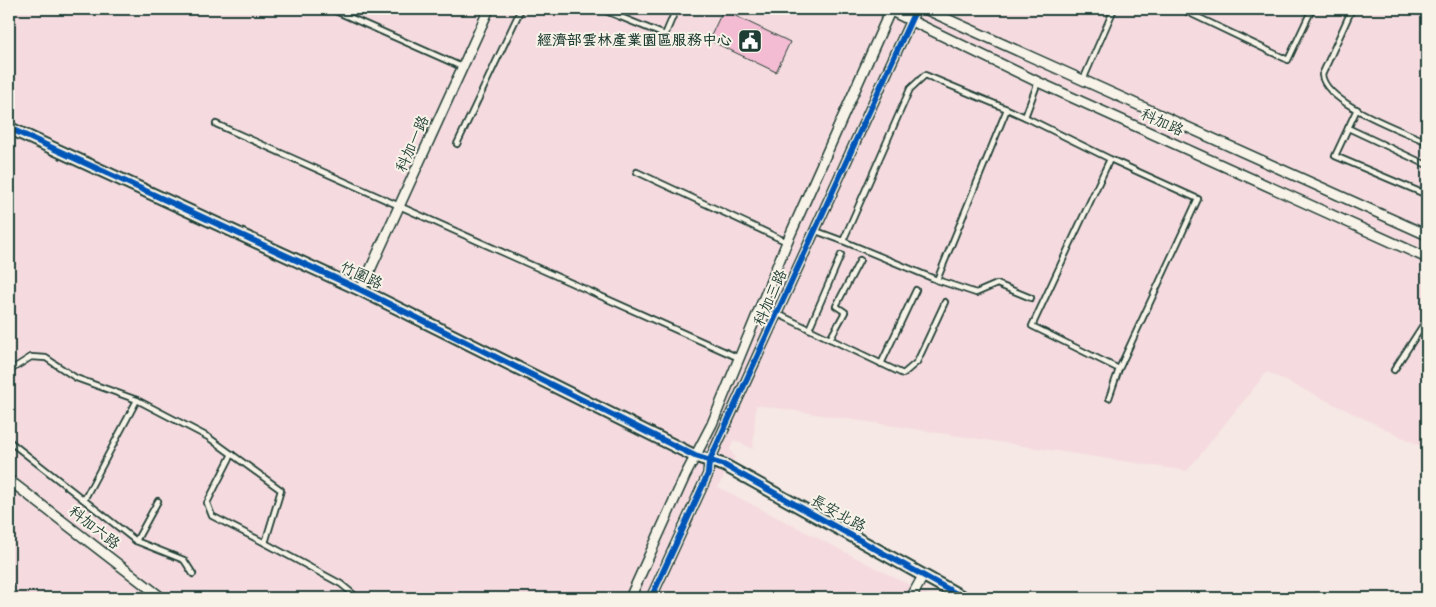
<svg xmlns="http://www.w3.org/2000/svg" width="1436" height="607" viewBox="0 0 1436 607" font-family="Kalam,'LXGW WenKai TC',sans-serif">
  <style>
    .built { fill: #f5dbdf }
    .building { fill: #f3bcd2; stroke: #1f3d34 }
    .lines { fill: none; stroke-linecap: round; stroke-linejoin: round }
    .service-casing { stroke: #1f3d34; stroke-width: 8 }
    .minor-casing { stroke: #1f3d34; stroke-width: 12 }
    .tertiary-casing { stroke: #1f3d34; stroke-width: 15 }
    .service { stroke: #f7f3e8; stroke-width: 4.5 }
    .minor { stroke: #f7f3e8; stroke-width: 9 }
    .tertiary { stroke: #f7f3e8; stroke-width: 11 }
    .cycleway-casing { stroke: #f7f3e8; stroke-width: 9 }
    .cycleway { stroke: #0057b8; stroke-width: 6 }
    .labels { text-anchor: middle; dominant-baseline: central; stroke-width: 4; stroke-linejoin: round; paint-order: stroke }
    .poi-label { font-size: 15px; font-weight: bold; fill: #1f3d34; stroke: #f7f3e8; text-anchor: end }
    .street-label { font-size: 15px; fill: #1f3d34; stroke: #f7f3e8 }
  </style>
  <rect width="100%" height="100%" fill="#f6e8e4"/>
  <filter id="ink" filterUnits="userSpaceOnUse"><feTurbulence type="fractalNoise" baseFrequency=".02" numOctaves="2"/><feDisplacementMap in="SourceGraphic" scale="10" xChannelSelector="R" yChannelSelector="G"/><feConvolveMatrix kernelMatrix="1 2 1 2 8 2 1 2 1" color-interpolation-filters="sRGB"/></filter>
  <g filter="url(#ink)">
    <path class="built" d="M9 9H1427V449L1267 372 1187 471 756 405 753 449 734 440 730 449 735 457 718 487 935 598H9Z"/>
    <g class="building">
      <path d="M723 10 790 42 776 72 709 40Z"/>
      <path d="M9 582 14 584 9 596Z"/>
    </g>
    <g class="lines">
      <defs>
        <g id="service">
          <path d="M331 9 462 67"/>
          <path d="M601 9 665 35 676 9"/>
          <path d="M785 9H786"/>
          <path d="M1181 9 1288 60 1312 9"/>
          <path d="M1352 9 1322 75C1326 104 1401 130 1427 142"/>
          <path d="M1083 80 1114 9"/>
          <path d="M1038 82 1025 117 1110 159 1198 199 1119 369 1032 326 1110 159"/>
          <path d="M1007 109 1025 117"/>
          <path d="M1357 109 1335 156 1427 195"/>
          <path d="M216 124 739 358"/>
          <path d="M1348 128 1427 165"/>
          <path d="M457 144 521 9"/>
          <path d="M637 172 787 242"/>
          <path d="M816 231 843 241 910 89 925 75 1007 109 937 280 976 293 997 284 1031 298"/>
          <path d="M843 241 937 280"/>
          <path d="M778 314 903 374 917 362 945 302"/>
          <path d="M809 329 841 255"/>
          <path d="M830 339 845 312 836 306 860 260"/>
          <path d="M881 364 916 290"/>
          <path d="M1394 370 1427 319"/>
          <path d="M9 371 31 357 46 358 76 378 137 400 208 437 281 490 265 543 341 584 358 598"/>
          <path d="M1109 398 1119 369"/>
          <path d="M9 441 136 541 184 560 193 574"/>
          <path d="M232 454 207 503 212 516 265 543"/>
          <path d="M84 500 137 400"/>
          <path d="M136 541 158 501"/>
        </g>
        <g id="minor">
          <path d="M887 9 1038 82 1427 258"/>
          <path d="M925 9 1427 235"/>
          <path d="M361 290 489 9"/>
          <path d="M9 480 162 598"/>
          <path d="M630 598 685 476 712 424 787 242 891 9"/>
          <path d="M651 598 708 474 709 462 916 9"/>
          <path d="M911 598 923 576"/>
        </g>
        <path id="tertiary" d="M9 128 361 290 695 456 724 465 964 598"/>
      </defs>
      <use href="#service" class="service-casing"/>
      <use href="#minor" class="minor-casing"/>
      <use href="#tertiary" class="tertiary-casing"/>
      <use href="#service" class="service"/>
      <use href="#minor" class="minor"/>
      <use href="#tertiary" class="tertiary"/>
      <defs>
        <g id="cycleway">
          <path d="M9 128 361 290 695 456 724 465 964 598"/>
          <path d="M651 598 708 474 709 462 916 9"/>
        </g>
      </defs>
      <use href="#cycleway" class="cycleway-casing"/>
      <use href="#cycleway" class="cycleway"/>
    </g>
  </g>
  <defs>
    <symbol id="civic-square" viewBox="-11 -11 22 22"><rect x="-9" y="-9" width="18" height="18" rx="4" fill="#1f3d34" stroke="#f7f3e8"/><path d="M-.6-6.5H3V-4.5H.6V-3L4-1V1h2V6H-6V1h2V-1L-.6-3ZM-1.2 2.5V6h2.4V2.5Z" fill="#fff"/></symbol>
  </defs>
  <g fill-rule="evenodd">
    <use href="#civic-square" x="736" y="27" width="28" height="28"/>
  </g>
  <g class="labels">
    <g class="poi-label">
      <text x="732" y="41">經濟部雲林產業園區服務中心</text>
    </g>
    <g class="street-label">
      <text transform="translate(1162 123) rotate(24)">科加路</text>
      <text transform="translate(413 144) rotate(-66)">科加一路</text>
      <text transform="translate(361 276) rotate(25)">竹圍路</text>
      <text transform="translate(771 298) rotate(-66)">科加三路</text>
      <text transform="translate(838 514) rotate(29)">長安北路</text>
      <text transform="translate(94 528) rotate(38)">科加六路</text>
    </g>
  </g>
  <rect width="1436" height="607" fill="none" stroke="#f7f3e8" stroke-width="30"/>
  <rect x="15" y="15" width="1406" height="577" fill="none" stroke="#1f3d34" stroke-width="2" filter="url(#ink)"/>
</svg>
